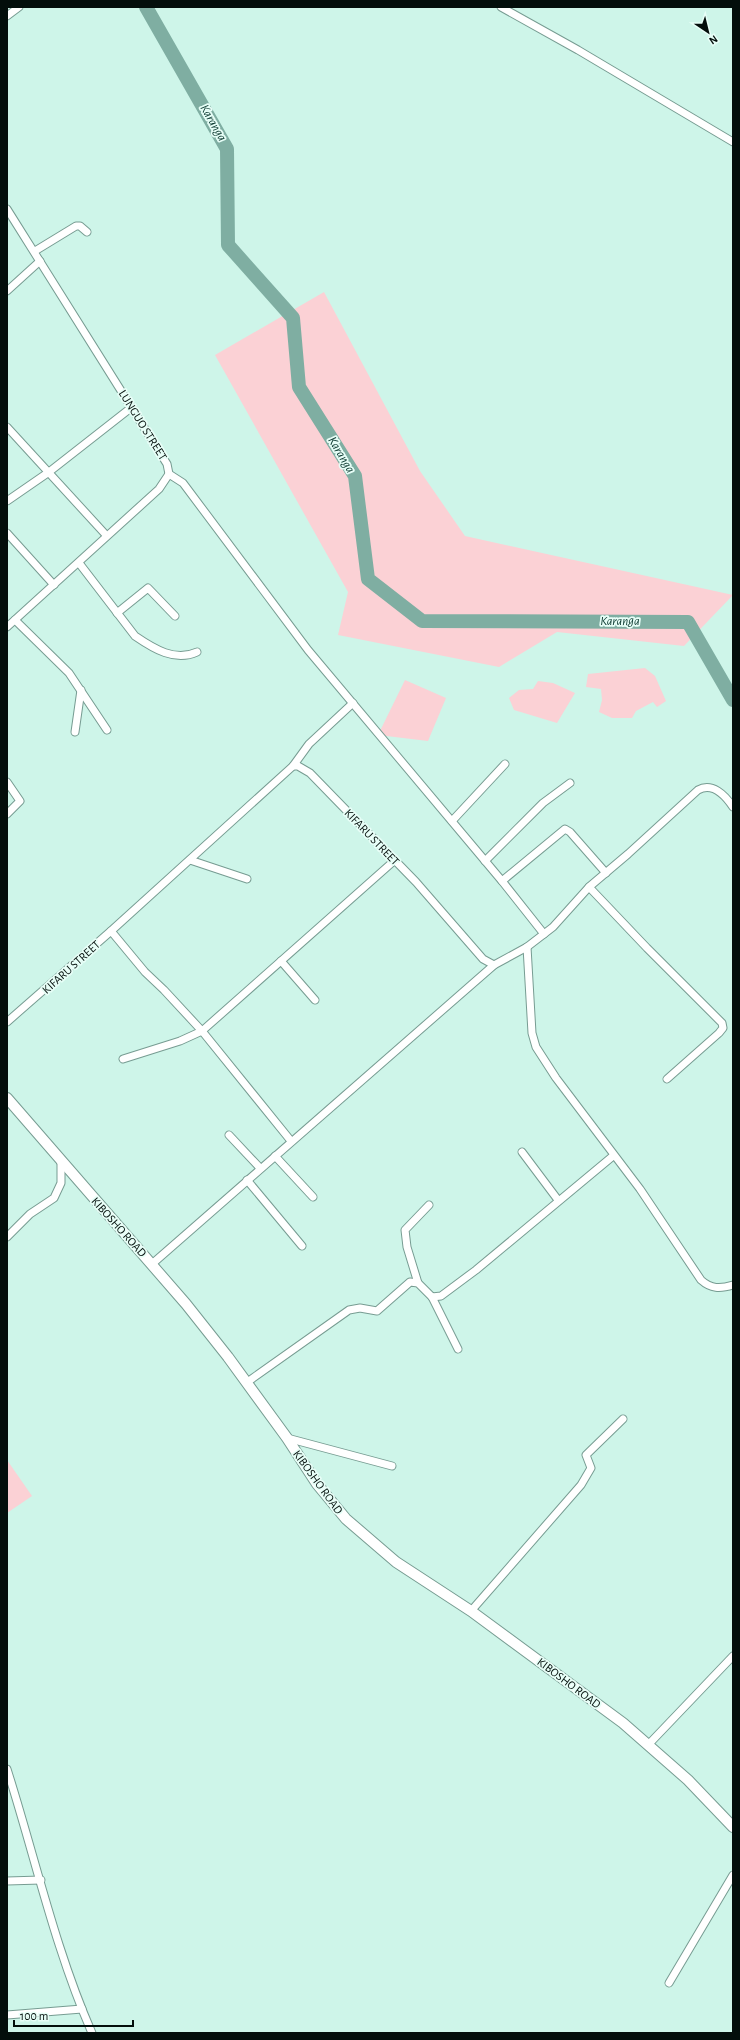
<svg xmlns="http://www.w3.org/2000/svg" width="740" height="2040" viewBox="0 0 740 2040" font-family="'Alegreya Sans',sans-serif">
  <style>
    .green { fill: #fbd1d5 }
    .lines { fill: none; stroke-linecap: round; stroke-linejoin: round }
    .river { stroke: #7faea2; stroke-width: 14 }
    .minor-casing { stroke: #779c92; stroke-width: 9 }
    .secondary-casing { stroke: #779c92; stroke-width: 12 }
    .minor { stroke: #fff; stroke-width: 7 }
    .secondary { stroke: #fff; stroke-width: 10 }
    .labels { text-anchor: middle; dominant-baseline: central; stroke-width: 3.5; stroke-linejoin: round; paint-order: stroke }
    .street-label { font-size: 12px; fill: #030e0b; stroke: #e7fef7 }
    .water-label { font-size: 13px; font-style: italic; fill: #0b382f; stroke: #e7fef7 }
  </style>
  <rect width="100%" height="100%" fill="#cef5e9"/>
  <g class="green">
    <path d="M324 292 420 471 465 536 733 595 684 646 557 632 499 667 338 635 348 592 215 355Z"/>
    <path d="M645 668 655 676 666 701 657 707 653 702 636 711 632 718H612L599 712 602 700 601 689 586 687 588 674Z"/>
    <path d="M405 680 446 698 428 741 378 735Z"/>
    <path d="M538 681 553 683 575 693 557 723 514 710 509 698 519 690 533 689Z"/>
    <path d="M7 1460 32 1496 7 1513Z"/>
  </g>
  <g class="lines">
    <path class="river" d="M146 7 227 149 228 245 293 318 299 387 355 476 368 579 422 621 688 622 733 700"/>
    <defs>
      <g id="minor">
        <path d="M501 7 578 50 733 142"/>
        <path d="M7 16 19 7"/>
        <path d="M7 209 167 464 169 474 159 489 7 627"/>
        <path d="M35 251 76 226H80L87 232"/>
        <path d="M7 291 40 261"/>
        <path d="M7 427 106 535"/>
        <path d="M169 474 183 483 308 650 502 881 565 829 570 832 606 873"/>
        <path d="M7 501 49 472 132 407"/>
        <path d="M7 533 54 585"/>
        <path d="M79 563 135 636C154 649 175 662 197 652"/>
        <path d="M117 613 148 588 175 616"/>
        <path d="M15 620 69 673 107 730"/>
        <path d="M75 732 81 690"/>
        <path d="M293 766 309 744 353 703"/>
        <path d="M7 782 20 801 7 814"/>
        <path d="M452 821 505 764"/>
        <path d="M190 860 247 879"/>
        <path d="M485 861 543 803 570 783"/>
        <path d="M502 881 544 934"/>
        <path d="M589 887 647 948 722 1023 723 1028 719 1033 667 1079"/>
        <path d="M111 931 145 972 164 990 202 1031 291 1141"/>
        <path d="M527 947 532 1033 536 1047 556 1078 640 1189 701 1280C711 1289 720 1289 733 1285"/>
        <path d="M281 961 315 1000"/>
        <path d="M7 1022 111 931 293 766H298L310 773 416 882 483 959 494 965 527 947 553 927 589 887 628 854 698 790C712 782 725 795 733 807"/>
        <path d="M123 1059 180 1041 202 1031 395 860"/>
        <path d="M229 1135 260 1168"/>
        <path d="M522 1152 558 1200"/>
        <path d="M275 1156 313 1197"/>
        <path d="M247 1180 302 1246"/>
        <path d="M7 1237 30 1214 54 1198 61 1183V1161"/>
        <path d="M152 1264 494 965"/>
        <path d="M418 1283 407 1247 405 1230 429 1205"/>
        <path d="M432 1297 458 1349"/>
        <path d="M246 1383 349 1310 360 1308 377 1311 410 1282 418 1283 432 1297 441 1296 476 1270 613 1156"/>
        <path d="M287 1438 392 1466"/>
        <path d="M471 1611 581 1485 591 1468 586 1455 623 1419"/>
        <path d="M648 1745 733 1656"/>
        <path d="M7 1769C35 1857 55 1949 92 2033"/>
        <path d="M7 1881 41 1880"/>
        <path d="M669 1983 733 1875"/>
        <path d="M7 2015 82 2009"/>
      </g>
      <path id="secondary" d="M7 1098 186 1304 228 1357 287 1438 317 1484 346 1519 396 1562 471 1611 623 1723 688 1780 733 1827"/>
    </defs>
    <use href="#minor" class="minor-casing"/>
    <use href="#secondary" class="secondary-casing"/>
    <use href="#minor" class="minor"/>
    <use href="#secondary" class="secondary"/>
  </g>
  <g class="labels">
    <g class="street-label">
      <text transform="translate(143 425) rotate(58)">LUNGUO STREET</text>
      <text transform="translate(372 837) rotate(46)">KIFARU STREET</text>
      <text transform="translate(71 967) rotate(-42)">KIFARU STREET</text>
      <text transform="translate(119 1227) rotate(48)">KIBOSHO ROAD</text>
      <text transform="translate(318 1482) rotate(54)">KIBOSHO ROAD</text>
      <text transform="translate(569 1683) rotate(37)">KIBOSHO ROAD</text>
    </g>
    <g class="water-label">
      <text transform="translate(213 123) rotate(60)">Karanga</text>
      <text transform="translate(341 455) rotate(59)">Karanga</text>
      <text x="620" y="621">Karanga</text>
    </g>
  </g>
  <rect width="740" height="2040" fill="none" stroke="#030e0b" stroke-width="16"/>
  <g transform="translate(708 32) rotate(145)" stroke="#e7fef7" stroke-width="3" paint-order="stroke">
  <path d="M0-3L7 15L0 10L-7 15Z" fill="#030e0b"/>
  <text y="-6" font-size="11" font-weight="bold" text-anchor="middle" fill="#030e0b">N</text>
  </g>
  <path d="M14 2020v6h119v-6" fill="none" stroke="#030e0b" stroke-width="2"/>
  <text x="20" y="2020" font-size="12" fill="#030e0b" stroke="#e7fef7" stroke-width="3" paint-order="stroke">100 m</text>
</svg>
